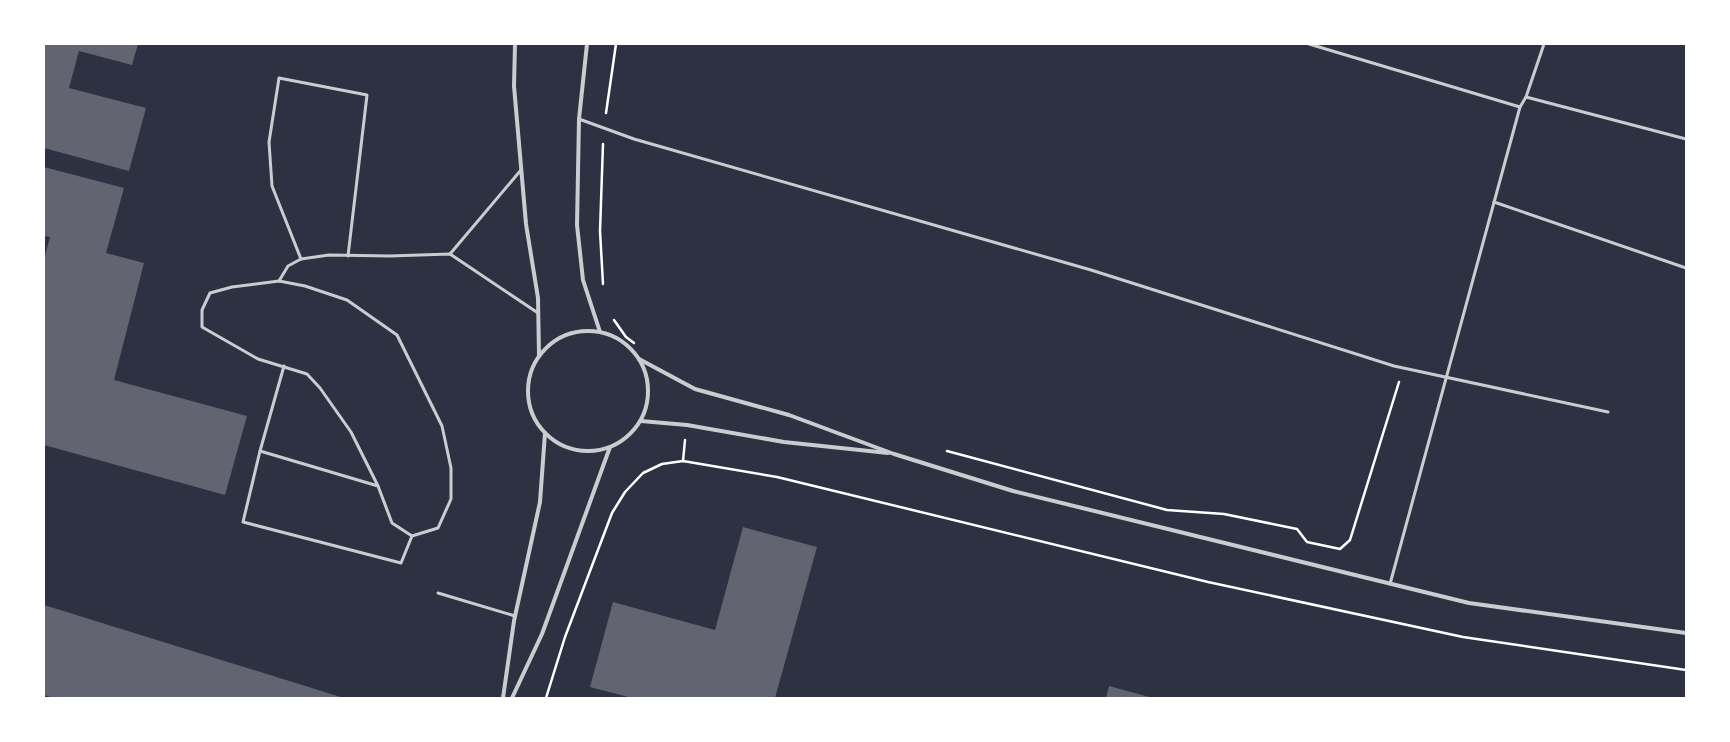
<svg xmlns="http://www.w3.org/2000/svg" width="1730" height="742" viewBox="0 0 1730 742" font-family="'Sofia Sans Condensed',sans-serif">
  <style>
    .building { fill: #626471 }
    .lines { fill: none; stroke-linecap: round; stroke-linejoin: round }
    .path { stroke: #fff; stroke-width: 2.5 }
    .service { stroke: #caccd0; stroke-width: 3 }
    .minor { stroke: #caccd0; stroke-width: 4 }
  </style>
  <rect width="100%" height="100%" fill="#2d3142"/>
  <g class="building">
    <path d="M44 44H138L132 65 79 51 69 88 146 108 129 171 44 148Z"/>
    <path d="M44 167 124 188 106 253 144 263 114 380 247 416 225 495 44 445V259L50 237 44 236Z"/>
    <path d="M743 527 817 547 775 698H632L590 687 613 602 715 630Z"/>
    <path d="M44 605 344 698H54L44 695Z"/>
    <path d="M1109 686 1153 698H1106Z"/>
  </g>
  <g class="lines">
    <g class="path">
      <path d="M606 113 616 44"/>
      <path d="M603 144 600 231 603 284"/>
      <path d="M614 320 626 337 634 343"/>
      <path d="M947 451 1167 510 1224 514 1297 529 1307 542 1340 549 1350 540 1399 382"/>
      <path d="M683 461 685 440"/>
      <path d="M546 698 565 637 612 513 625 492 643 473 662 464 683 461 777 477 1208 582 1463 637 1686 670"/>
    </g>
    <g class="service">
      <path d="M1309 44 1520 107"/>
      <path d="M1526 97 1686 139"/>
      <path d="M579 119 634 139 1091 270 1394 366 1608 412"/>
      <path d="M1494 202 1686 268"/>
      <path d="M450 254 521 170"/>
      <path d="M301 259 272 186 269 142 279 78 367 95 348 256"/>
      <path d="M279 281 305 286 347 300 397 335 442 426 451 468V499L438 528 412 536 392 523 378 486 351 432 320 388 307 374 258 359 202 327V310L210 293 232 287Z"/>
      <path d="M279 281 288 266 301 259 329 255 390 256 450 254 538 313"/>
      <path d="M284 366 260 451 243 522 401 563 412 536"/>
      <path d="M260 451 378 486"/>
      <path d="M1390 584 1520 107 1526 97 1544 44"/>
      <path d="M438 593 515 616"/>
    </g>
    <g class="minor">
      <path d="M515 44 514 86 526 224 538 298 539 355"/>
      <path d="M587 44 579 119 577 225 583 280 600 332"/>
      <circle cx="588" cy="391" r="60"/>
      <path d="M639 359 695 389 789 415 894 454 1013 491 1469 603 1686 633"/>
      <path d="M641 421 687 425 784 442 888 453"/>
      <path d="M503 698 514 621 540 502 545 433"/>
      <path d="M512 698 542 634 610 447"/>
    </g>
  </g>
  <rect width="1730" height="742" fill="none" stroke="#ffffff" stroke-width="90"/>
</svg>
